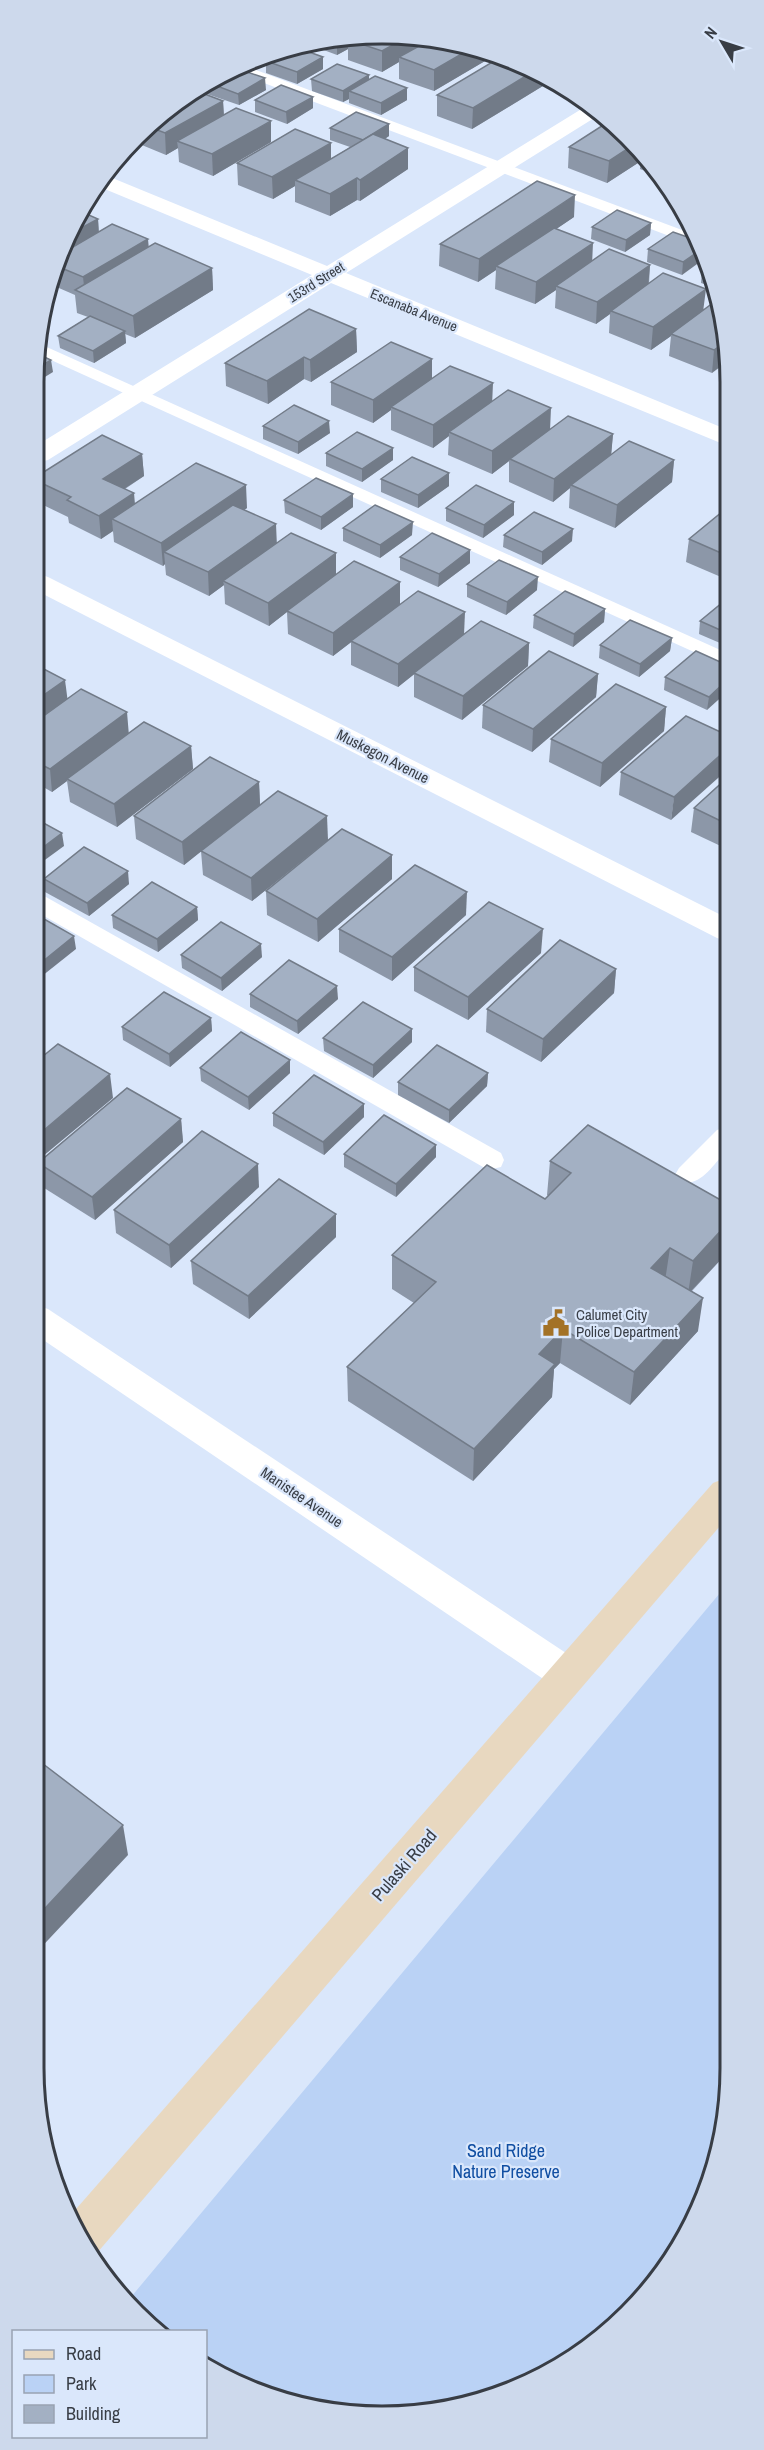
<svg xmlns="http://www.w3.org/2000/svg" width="764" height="2450" viewBox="0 0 764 2450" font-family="'Archivo Narrow',sans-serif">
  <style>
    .green { fill: #bad2f5 }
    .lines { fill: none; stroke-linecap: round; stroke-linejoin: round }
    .lane { fill: #fff; fill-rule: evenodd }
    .street { fill: #fff; fill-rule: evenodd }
    .secondary { fill: #e8d8c0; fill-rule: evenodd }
    .wall { fill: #8c97a8 }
    .shaded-wall { fill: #727b88 }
    .building { fill: #a3b0c3; stroke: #727b88; stroke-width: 1.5 }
    .labels { text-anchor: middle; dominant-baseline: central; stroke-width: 4.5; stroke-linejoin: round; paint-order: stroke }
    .far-street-label { font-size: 14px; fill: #383d45; stroke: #dae7fb }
    .street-label { font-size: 15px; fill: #383d45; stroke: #dae7fb }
    .poi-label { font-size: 15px; fill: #383d45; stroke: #dae7fb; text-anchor: start }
    .near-street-label { font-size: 18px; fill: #383d45; stroke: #dae7fb }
    .near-park-label { font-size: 18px; fill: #104ea2; stroke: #dae7fb }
    .rim { fill: none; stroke: #383d45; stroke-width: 3 }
  </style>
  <rect width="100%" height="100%" fill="#dae7fb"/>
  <path class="green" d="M725 1587 724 2136 672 2262 594 2345 473 2405 337 2414 227 2381 206 2364V2332L163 2331 126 2303Z"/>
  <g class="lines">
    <g class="lane">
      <path d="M248 67 698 236 701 248 235 72Z"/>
      <path d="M40 344 727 653V667L40 355Z"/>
      <path d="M38 894 46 897 501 1153 504 1160 501 1167 492 1169 483 1167 37 912Z"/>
      <path d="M726 1127V1151C713 1165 700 1188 679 1182L675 1175 679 1168 717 1130Z"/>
    </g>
    <g class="street">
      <path d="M588 105 599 115 346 273 728 430V446L331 283 48 460 39 462V444L312 275 95 185 105 175 327 266Z"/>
      <path d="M39 574 48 577 727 918V941L717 938 39 592Z"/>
      <path d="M36 1305 48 1309 581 1663 587 1675 581 1687 568 1692 555 1687 36 1335Z"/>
    </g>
    <path class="secondary" d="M726 1478V1519L97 2253 93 2254 69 2217 713 1483Z"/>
  </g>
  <g class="wall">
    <path d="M314 40H450L485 61 434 91 399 79V62L382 72 348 60V49L337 55 305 43Z"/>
    <path d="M266 61 323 69 297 84 266 73Z"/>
    <path d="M241 70 266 90 239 105 207 94V84Z"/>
    <path d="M311 79 369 80 407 100 381 115 349 103V99L343 102 312 91Z"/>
    <path d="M551 81 472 129 437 116V95Z"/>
    <path d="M188 92 223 101 224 114 271 142 213 176 179 162 178 148 166 155 137 143Z"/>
    <path d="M255 100 313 108 287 124 255 112Z"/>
    <path d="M608 122 644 152 661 177 640 169 641 161 607 183 568 168 569 147Z"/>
    <path d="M389 124V136L385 139 408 148V169L360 201 357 200 330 216 295 202V186L273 199 238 185 237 163 331 143V159L350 147 330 140V128Z"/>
    <path d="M82 212 98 219 99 232 212 268 213 290 135 338 125 334 126 343 94 363 60 348 58 336 88 317 77 313 75 295 52 285Z"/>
    <path d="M574 217 556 229 592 261 650 265 649 284 704 309 728 337 712 373 669 356 671 336 651 350 609 333 610 314 596 324 555 308 556 290 535 304 495 289 496 270 478 282 439 266 440 244Z"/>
    <path d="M651 223 650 235 625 252 591 239 592 227Z"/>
    <path d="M692 223 695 228 697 233 691 231Z"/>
    <path d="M699 241 682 275 647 262 648 249Z"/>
    <path d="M707 267 713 287 701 283 702 270Z"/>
    <path d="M356 329 357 352 311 382 304 379 268 404 226 386 225 363Z"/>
    <path d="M432 378 492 402 550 429 613 434 611 454 674 460 672 482 615 528 569 508 570 488 553 502 509 482V461L492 474 448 455 449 436 433 448 391 430V410L373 423 331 405V382Z"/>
    <path d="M263 426 330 433 298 454 263 439Z"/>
    <path d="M326 453 393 460 362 482 326 466Z"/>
    <path d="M142 454 144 476 125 489 135 504 247 508 244 510 277 543 336 575 464 634 529 643 528 666 462 720 414 697V674L398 687 351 665V642L333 656 288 634 287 612 269 626 225 604 224 585 209 596 166 575 165 564 163 566 114 542 113 531 101 539 69 523 68 517 39 503V475Z"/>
    <path d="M381 479 449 486 418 508 381 492Z"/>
    <path d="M284 500 353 507 321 530 285 513Z"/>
    <path d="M514 502V515L483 538 446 521V508Z"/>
    <path d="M728 507V580L686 562 689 539Z"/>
    <path d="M343 528 412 535 380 558 343 541Z"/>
    <path d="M504 535 572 541 542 565 503 547Z"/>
    <path d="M400 557 470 563 438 587 400 570Z"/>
    <path d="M467 584 537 590 506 615 467 597Z"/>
    <path d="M728 598 727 646 699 634 700 621Z"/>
    <path d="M605 609 604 622 573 647 533 628 534 615Z"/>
    <path d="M672 638 670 651 639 677 599 658 600 645Z"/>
    <path d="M727 665 707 710 664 690 665 677Z"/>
    <path d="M38 666 68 699 129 733 191 746 193 769 117 827 70 802 67 781 52 792 38 784Z"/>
    <path d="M598 674 596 697 532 752 482 728 483 705Z"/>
    <path d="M666 707 664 731 600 787 549 762 551 739Z"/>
    <path d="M686 716 671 820 619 795 621 772Z"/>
    <path d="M727 778V849L691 832 694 808Z"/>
    <path d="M259 782 260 805 328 840 252 901 203 875 201 851 184 865 136 839 134 816Z"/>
    <path d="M392 855V879L318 942 267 915 266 891Z"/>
    <path d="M44 879 129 884 89 916 45 892Z"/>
    <path d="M197 907 198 920 158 952 113 928 112 915Z"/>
    <path d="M466 915 392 981 339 952V929Z"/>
    <path d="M541 953 468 1020 414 991V967Z"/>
    <path d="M181 955 262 957 222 991 182 968Z"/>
    <path d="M616 969 614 993 541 1062 486 1032 487 1009Z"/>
    <path d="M250 994 338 999 298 1034 250 1007Z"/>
    <path d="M211 1018 212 1031 170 1067 123 1040 122 1027Z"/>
    <path d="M323 1038 412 1042 373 1078 324 1051Z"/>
    <path d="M200 1068 290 1073 249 1110 201 1081Z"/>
    <path d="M488 1073 487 1086 449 1123 398 1095V1082Z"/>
    <path d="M273 1113 364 1117 324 1155 273 1126Z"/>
    <path d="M181 1119 183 1142 95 1220 41 1186 38 1163Z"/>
    <path d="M436 1145V1157L396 1197 344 1167V1154Z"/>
    <path d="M550 1161 726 1203V1254L692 1291 698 1331 630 1405 560 1363 554 1369 552 1397 473 1481 348 1401 347 1367 414 1303 392 1289V1255L545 1199 548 1196 547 1195Z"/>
    <path d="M259 1187 171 1268 116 1233 114 1210Z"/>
    <path d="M336 1237 249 1319 193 1284 191 1261Z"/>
  </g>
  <g class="shaded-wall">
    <path d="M337 40H348V49L337 55Z"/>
    <path d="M402 40H434L399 57V62L382 72V51Z"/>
    <path d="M472 48 485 53V61L434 91V70Z"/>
    <path d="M323 57V69L297 84V72Z"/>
    <path d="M534 71 551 78V81L472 129 473 108Z"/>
    <path d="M369 75V87L349 91V99L343 102V91Z"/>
    <path d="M265 78 266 90 239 105 238 94Z"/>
    <path d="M407 88V100L381 115V103Z"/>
    <path d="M313 97V108L287 124 286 112Z"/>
    <path d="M223 101 224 122 177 141 178 148 166 155 165 133Z"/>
    <path d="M271 121V142L213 176 212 154Z"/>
    <path d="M389 124V136L363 152V140Z"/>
    <path d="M331 143V164L295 180V186L273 199 272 177Z"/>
    <path d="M635 144 642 150 641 161 607 183 609 161Z"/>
    <path d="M408 148V169L360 201V180Z"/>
    <path d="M357 178V200L330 216V194Z"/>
    <path d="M575 195 574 217 499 268 496 266V270L478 282 479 259Z"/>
    <path d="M98 219 99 241 61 263 74 232Z"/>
    <path d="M651 223 650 235 625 252 626 240Z"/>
    <path d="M148 239 150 261 85 295 83 277Z"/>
    <path d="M593 243 592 265 556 286V290L535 304 536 282Z"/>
    <path d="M702 249 704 259 682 275 683 262Z"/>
    <path d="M650 265 648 287 611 311 610 314 596 324 597 302Z"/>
    <path d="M212 268 213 290 135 338 133 316Z"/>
    <path d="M706 289 703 312 671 334V336L651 350 653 327Z"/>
    <path d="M51 295 52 308 40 315 46 298Z"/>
    <path d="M356 329 357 352 311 382 310 360Z"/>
    <path d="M125 331 126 343 94 363 93 351Z"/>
    <path d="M728 340V361L712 373 714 350Z"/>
    <path d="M304 357V379L268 404 267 381Z"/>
    <path d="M432 359V381L391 407V410L373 423V400Z"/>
    <path d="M51 360 53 372 40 380V367Z"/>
    <path d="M493 383 492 406 449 432V436L433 448V425Z"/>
    <path d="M551 408 550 431 510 459 509 461 492 474V451Z"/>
    <path d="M329 421 330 433 298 454V442Z"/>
    <path d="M613 434 611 457 571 485 570 488 553 502 554 479Z"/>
    <path d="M393 448V460L362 482V469Z"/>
    <path d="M142 454 144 476 105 501 103 479Z"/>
    <path d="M674 460 672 482 615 528 617 505Z"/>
    <path d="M449 473V486L418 508V495Z"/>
    <path d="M246 485 247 508 175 557 164 552 165 564 163 566 161 543Z"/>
    <path d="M134 493 136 516 112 519 113 531 101 539 99 516Z"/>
    <path d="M353 494V507L321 530V517Z"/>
    <path d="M514 502V515L483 538 484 525Z"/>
    <path d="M413 522 412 535 380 558V545Z"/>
    <path d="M276 524 277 547 223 581 224 585 209 596 208 572Z"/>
    <path d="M573 529 572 541 542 565V552Z"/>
    <path d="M470 550V563L438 587 439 574Z"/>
    <path d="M336 553V576L287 611V612L269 626 268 603Z"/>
    <path d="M538 577 537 590 506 615 507 602Z"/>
    <path d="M400 582V605L333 656V633Z"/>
    <path d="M605 609 604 622 573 647 574 634Z"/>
    <path d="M465 612 464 635 398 687V664Z"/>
    <path d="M672 638 670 651 639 677 640 664Z"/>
    <path d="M529 643 528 666 462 720 463 696Z"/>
    <path d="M598 674 596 697 532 752 533 729Z"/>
    <path d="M65 680 68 703 38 724V699Z"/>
    <path d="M727 680V692L707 710 709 697Z"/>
    <path d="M666 707 664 731 600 787 602 763Z"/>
    <path d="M127 712 129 736 67 779V781L52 792 50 769Z"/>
    <path d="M191 746 193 769 117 827 114 804Z"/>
    <path d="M727 749V770L671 820 674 797Z"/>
    <path d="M259 782 260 805 184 865 182 842Z"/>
    <path d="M327 816 328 840 252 901 251 878Z"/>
    <path d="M62 833 64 846 38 865V851Z"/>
    <path d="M392 855V879L318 942 317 919Z"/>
    <path d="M128 871 129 884 89 916 87 903Z"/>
    <path d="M467 892 466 915 392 981V957Z"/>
    <path d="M197 907 198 920 158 952 157 939Z"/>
    <path d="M543 929 541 953 468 1020V997Z"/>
    <path d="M74 936 76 949 37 980V966Z"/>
    <path d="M261 944 262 957 222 991 221 978Z"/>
    <path d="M616 969 614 993 541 1062 543 1039Z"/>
    <path d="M337 986 338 999 298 1034 297 1021Z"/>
    <path d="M211 1018 212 1031 170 1067 169 1054Z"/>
    <path d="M412 1029V1042L373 1078V1065Z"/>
    <path d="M37 1033 41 1056 37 1059Z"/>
    <path d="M290 1060V1073L249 1110 248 1097Z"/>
    <path d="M488 1073 487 1086 449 1123V1110Z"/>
    <path d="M110 1074 113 1098 36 1162 37 1136Z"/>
    <path d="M364 1104V1117L324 1155 323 1142Z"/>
    <path d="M181 1119 183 1142 95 1220 92 1197Z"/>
    <path d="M436 1145V1157L396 1197V1184Z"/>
    <path d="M258 1164 259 1187 171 1268 169 1245Z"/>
    <path d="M336 1214V1237L249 1319 248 1296Z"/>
    <path d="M726 1225V1254L688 1294 693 1261Z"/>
    <path d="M670 1248 665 1281 651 1268Z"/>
    <path d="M703 1298 698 1331 630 1405 634 1372Z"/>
    <path d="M563 1329 560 1363 554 1369 552 1397 473 1481 474 1449 539 1354Z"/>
    <path d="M123 1825 128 1855 33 1956 34 1920Z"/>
  </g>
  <g class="building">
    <path d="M349 40H402L382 51Z"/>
    <path d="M430 40H450L472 48 434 70 399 57Z"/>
    <path d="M295 47 323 57 297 72 266 61 272 57Z"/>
    <path d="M499 58 534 71 473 108 437 95Z"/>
    <path d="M337 64 369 75 343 91 311 79Z"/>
    <path d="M241 70 265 78 238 94 209 83Z"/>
    <path d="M375 76 407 88 381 103 349 91Z"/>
    <path d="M281 85 313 97 286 112 255 100Z"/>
    <path d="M194 90 223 101 165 133 152 128 188 92Z"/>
    <path d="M236 108 271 121 212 154 177 141Z"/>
    <path d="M356 112 389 124 363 140 330 128Z"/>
    <path d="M608 122 635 144 609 161 569 147Z"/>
    <path d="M295 129 331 143 272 177 237 163Z"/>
    <path d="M373 134 408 148 360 180 357 178 330 194 295 180Z"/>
    <path d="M537 181 575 195 479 259 440 244Z"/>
    <path d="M617 210 651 223 626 240 592 227Z"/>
    <path d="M82 212 98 219 74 232Z"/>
    <path d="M112 224 148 239 83 277 59 267 66 251Z"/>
    <path d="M554 228 593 243 536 282 496 266Z"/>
    <path d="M673 232 699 241 702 249 683 262 648 249Z"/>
    <path d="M155 243 212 268 133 316 75 290Z"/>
    <path d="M609 249 650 265 597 302 556 286Z"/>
    <path d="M707 267 709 273 702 270Z"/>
    <path d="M663 273 706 289 653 327 611 311Z"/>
    <path d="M717 300 728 337V340L714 350 671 334Z"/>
    <path d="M309 309 356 329 310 360 304 357 267 381 225 363Z"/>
    <path d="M90 316 125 331 93 351 58 336Z"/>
    <path d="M391 342 432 359 373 400 331 382Z"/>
    <path d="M40 355 51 360 40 367Z"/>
    <path d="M450 366 493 383 433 425 391 407Z"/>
    <path d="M508 390 551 408 492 451 449 432Z"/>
    <path d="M294 405 329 421 298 442 263 426Z"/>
    <path d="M568 416 613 434 554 479 510 459Z"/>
    <path d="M357 432 393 448 362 469 326 453Z"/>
    <path d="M102 435 142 454 103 479 134 493 99 516 67 500 71 497 39 482V475Z"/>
    <path d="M629 441 674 460 617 505 571 485Z"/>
    <path d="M412 457 449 473 418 495 381 479Z"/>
    <path d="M196 463 246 485 161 543 112 519Z"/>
    <path d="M316 478 353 494 321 517 284 500Z"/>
    <path d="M476 485 514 502 484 525 446 508Z"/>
    <path d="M233 505 276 524 208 572 164 552Z"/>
    <path d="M375 505 413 522 380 545 343 528Z"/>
    <path d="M728 507V556L689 539Z"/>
    <path d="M534 512 573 529 542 552 504 535Z"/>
    <path d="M291 533 336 553 268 603 223 581Z"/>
    <path d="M432 533 470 550 439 574 400 557Z"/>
    <path d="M499 560 538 577 507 602 467 584Z"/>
    <path d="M354 561 400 582 333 633 287 611Z"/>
    <path d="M418 591 465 612 398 664 351 641Z"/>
    <path d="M565 591 605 609 574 634 534 615Z"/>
    <path d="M728 598 727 633 700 621Z"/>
    <path d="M630 620 672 638 640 664 600 645Z"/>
    <path d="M481 621 529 643 463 696 414 673Z"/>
    <path d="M549 651 598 674 533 729 483 705Z"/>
    <path d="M696 651 727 665V680L709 697 665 677Z"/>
    <path d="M38 666 65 680 38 699Z"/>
    <path d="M616 684 666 707 602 763 551 739Z"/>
    <path d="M81 689 127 712 50 769 38 763V720Z"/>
    <path d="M686 716 727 735V749L674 797 621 772Z"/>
    <path d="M144 722 191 746 114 804 67 779Z"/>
    <path d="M210 757 259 782 182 842 134 816Z"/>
    <path d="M727 778V824L694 808Z"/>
    <path d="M278 791 327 816 251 878 201 851Z"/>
    <path d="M38 820 62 833 38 851Z"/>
    <path d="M342 829 392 855 317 919 266 891Z"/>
    <path d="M84 847 128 871 87 903 44 879Z"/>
    <path d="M415 865 467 892 392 957 339 929Z"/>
    <path d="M152 882 197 907 157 939 112 915Z"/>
    <path d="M489 902 543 929 468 997 414 967Z"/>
    <path d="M37 915 74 936 37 966Z"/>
    <path d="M221 922 261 944 221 978 181 955Z"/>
    <path d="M560 940 616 969 543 1039 487 1009Z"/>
    <path d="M289 960 337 986 297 1021 250 994Z"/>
    <path d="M164 992 211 1018 169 1054 122 1027Z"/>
    <path d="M363 1002 412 1029 373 1065 323 1038Z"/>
    <path d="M241 1032 290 1060 248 1097 200 1068Z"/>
    <path d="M58 1044 110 1074 37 1136V1061Z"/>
    <path d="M437 1045 488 1073 449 1110 398 1082Z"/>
    <path d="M314 1075 364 1104 323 1142 273 1113Z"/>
    <path d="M127 1088 181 1119 92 1197 38 1163Z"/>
    <path d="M384 1115 436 1145 396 1184 344 1154Z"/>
    <path d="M588 1125 726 1203V1225L693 1261 670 1248 651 1268 703 1298 634 1372 563 1329 539 1354 555 1364 474 1449 347 1367 436 1282 392 1255 487 1165 545 1199 571 1173 550 1161Z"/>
    <path d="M202 1131 258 1164 169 1245 114 1210Z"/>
    <path d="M279 1179 336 1214 248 1296 191 1261Z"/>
    <path d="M34 1757 123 1825 34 1920Z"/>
  </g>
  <defs>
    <symbol id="civic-bare" viewBox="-9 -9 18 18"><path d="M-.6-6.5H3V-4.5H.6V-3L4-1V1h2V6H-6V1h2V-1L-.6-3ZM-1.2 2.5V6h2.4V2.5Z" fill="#a37227" stroke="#dae7fb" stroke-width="2.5" paint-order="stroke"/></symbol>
  </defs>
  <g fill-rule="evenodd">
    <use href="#civic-bare" x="537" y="1304" width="38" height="38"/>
  </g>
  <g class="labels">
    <g class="far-street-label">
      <text transform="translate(316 282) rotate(-32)">153rd Street</text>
      <text transform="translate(414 310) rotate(22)">Escanaba Avenue</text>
    </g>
    <g class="street-label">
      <text transform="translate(383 756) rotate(27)">Muskegon Avenue</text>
      <text transform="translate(302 1497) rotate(34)">Manistee Avenue</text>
    </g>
    <g class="poi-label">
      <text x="576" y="1314">Calumet City<tspan x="576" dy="17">Police Department</tspan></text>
    </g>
    <g class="near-street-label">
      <text transform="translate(404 1865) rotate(-49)">Pulaski Road</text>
    </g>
    <g class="near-park-label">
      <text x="506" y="2150">Sand Ridge<tspan x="506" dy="21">Nature Preserve</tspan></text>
    </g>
  </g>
  <path d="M0 0H764V2450H0ZM382 44H382A338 338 0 0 1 720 382V2068A338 338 0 0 1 382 2406H382A338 338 0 0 1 44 2068V382A338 338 0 0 1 382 44Z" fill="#cdd9ec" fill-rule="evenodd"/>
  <path class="rim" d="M382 44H382A338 338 0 0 1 720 382V2068A338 338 0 0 1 382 2406H382A338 338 0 0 1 44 2068V382A338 338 0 0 1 382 44Z"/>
  <rect x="12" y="2330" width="195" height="108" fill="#dae7fb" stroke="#99a3b2" stroke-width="1.5"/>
  <rect x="24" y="2350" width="30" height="9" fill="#e8d8c0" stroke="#99a3b2" stroke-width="1.5"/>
  <text x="66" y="2360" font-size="18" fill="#383d45">Road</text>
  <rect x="24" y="2375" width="30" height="18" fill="#bad2f5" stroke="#99a3b2" stroke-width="1.5"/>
  <text x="66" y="2390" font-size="18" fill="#383d45">Park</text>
  <rect x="24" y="2405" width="30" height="18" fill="#a3b0c3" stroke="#99a3b2" stroke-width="1.5"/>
  <text x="66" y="2420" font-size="18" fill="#383d45">Building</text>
  <g transform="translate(722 42) rotate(309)" stroke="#dae7fb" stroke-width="4.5" paint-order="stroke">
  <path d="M0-4.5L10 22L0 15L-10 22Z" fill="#383d45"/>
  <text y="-9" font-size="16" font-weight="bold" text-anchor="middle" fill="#383d45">N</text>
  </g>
</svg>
